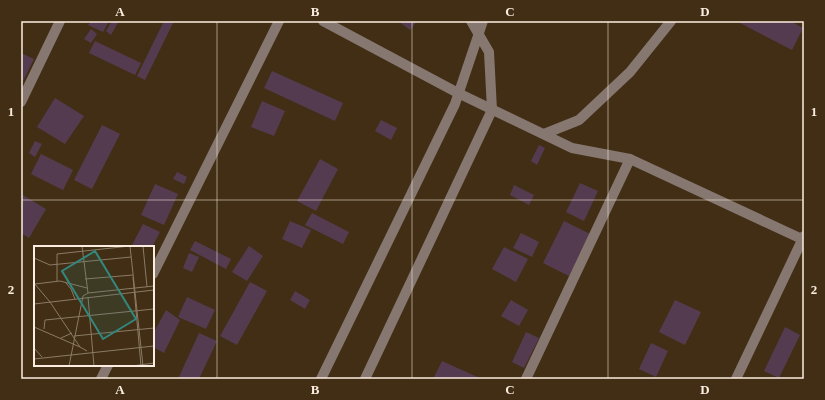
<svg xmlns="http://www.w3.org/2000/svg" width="825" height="400" viewBox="0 0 825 400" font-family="Georgia,serif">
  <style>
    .building { fill: #553b50 }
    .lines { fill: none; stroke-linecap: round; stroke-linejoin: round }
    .minor { stroke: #867771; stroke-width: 10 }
    .grid { fill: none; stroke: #fbeee0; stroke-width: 1; stroke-opacity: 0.55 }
    .inset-road { fill: none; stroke: #8b7b66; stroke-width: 1 }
    .view { fill: #32887f; fill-opacity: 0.15; stroke: #32887f; stroke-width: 2 }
    .inset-edge { fill: none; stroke: #fbeee0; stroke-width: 2 }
    .neatline { fill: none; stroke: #fbeee0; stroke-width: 1.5 }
    .grid-label { font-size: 13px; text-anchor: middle; font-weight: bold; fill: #fbeee0 }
  </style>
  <rect width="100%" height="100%" fill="#412e15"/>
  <g class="building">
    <path d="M91 21H109L103 32 88 25Z"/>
    <path d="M112 21H119L111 35 106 31Z"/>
    <path d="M164 21 173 23 145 80 137 76Z"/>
    <path d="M398 21H417L410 30Z"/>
    <path d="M736 21H790L803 28 792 50Z"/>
    <path d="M91 29 97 34 91 43 84 39Z"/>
    <path d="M95 41 141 63 135 75 89 53Z"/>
    <path d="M21 53 34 59 21 85Z"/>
    <path d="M272 71 343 103 335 121 264 88Z"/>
    <path d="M55 98 84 116 65 144 37 127Z"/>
    <path d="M262 101 285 111 274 136 251 127Z"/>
    <path d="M381 120 397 128 391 140 375 131Z"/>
    <path d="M102 125 120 134 92 189 74 180Z"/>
    <path d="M35 141 42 144 35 157 29 153Z"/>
    <path d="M539 145 545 148 537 165 531 161Z"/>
    <path d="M41 154 73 170 63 190 31 174Z"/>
    <path d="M320 159 338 169 316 211 297 201Z"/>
    <path d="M177 172 187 177 184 184 173 179Z"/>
    <path d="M580 183 598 191 584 221 566 212Z"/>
    <path d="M155 184 178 194 164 225 141 215Z"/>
    <path d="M514 185 534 195 529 205 510 195Z"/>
    <path d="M21 194 46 209 29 238 21 233Z"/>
    <path d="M312 213 349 232 343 244 305 225Z"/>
    <path d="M290 221 311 230 302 248 282 239Z"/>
    <path d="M564 221 590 234 569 276 543 263Z"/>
    <path d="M143 224 160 232 152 247H131Z"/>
    <path d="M521 233 539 242 532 257 513 248Z"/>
    <path d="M195 241 231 259 226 269 190 250Z"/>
    <path d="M249 246 263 256 247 281 232 272Z"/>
    <path d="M504 247 528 259 516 282 492 269Z"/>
    <path d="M189 253 199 257 192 272 183 268Z"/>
    <path d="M250 282 267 291 237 345 220 336Z"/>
    <path d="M295 291 310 300 305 309 290 300Z"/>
    <path d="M187 297 215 310 206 329 178 317Z"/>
    <path d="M511 300 528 310 519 326 501 316Z"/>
    <path d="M675 300 701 312 685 345 659 332Z"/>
    <path d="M166 310 180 320 164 353 153 347V334Z"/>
    <path d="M785 327 800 335 779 378 764 371Z"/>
    <path d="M526 332 539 338 524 368 512 362Z"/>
    <path d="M199 333 217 341 199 379H178Z"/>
    <path d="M651 343 668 351 656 377 639 369Z"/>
    <path d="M442 361 482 379H433Z"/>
  </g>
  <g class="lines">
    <g class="minor">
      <path d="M323 21 458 93 572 148 630 159 804 240"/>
      <path d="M21 102 60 21"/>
      <path d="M544 134 579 120 630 72 671 21"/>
      <path d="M153 274 279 21"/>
      <path d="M101 379 108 365"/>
      <path d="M321 379 455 104 483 21"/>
      <path d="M365 379 492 110 489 52 471 21"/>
      <path d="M526 379 630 159"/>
      <path d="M736 379 804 236"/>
    </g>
  </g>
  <path class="grid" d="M217 21V379M412 21V379M608 21V379M21 200H804"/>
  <g transform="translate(34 246)">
    <rect width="120" height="120" fill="#412e15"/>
    <path class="inset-road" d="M48 0 54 47M96 0 109 120M109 0 113 41M0 12 16 19 97 11M99 31 107 120M51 33 99 29M23 35V8L96 0M0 37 16 56 46 101 53 105M32 37 37 43 41 53M1 38 26 35 53 42M54 51 60 120M0 58 120 44M0 81 46 101M10 83 11 74 120 63M40 90 120 82M27 92 38 87M0 102 8 111M0 113 120 100M35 120 49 50 54 47 120 40M98 120 120 117"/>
    <path class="view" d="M61 5 102 73 69 93 28 25Z"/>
    <rect width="120" height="120" class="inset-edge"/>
  </g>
  <rect width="825" height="400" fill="none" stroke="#412e15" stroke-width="44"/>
  <rect x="22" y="22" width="781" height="356" class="neatline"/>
  <g class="grid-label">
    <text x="120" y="16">A</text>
    <text x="315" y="16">B</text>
    <text x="510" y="16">C</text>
    <text x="705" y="16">D</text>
    <text x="11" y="116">1</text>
    <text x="814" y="116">1</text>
    <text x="11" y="294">2</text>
    <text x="814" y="294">2</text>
    <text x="120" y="394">A</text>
    <text x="315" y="394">B</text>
    <text x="510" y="394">C</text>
    <text x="705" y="394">D</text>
  </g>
</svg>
